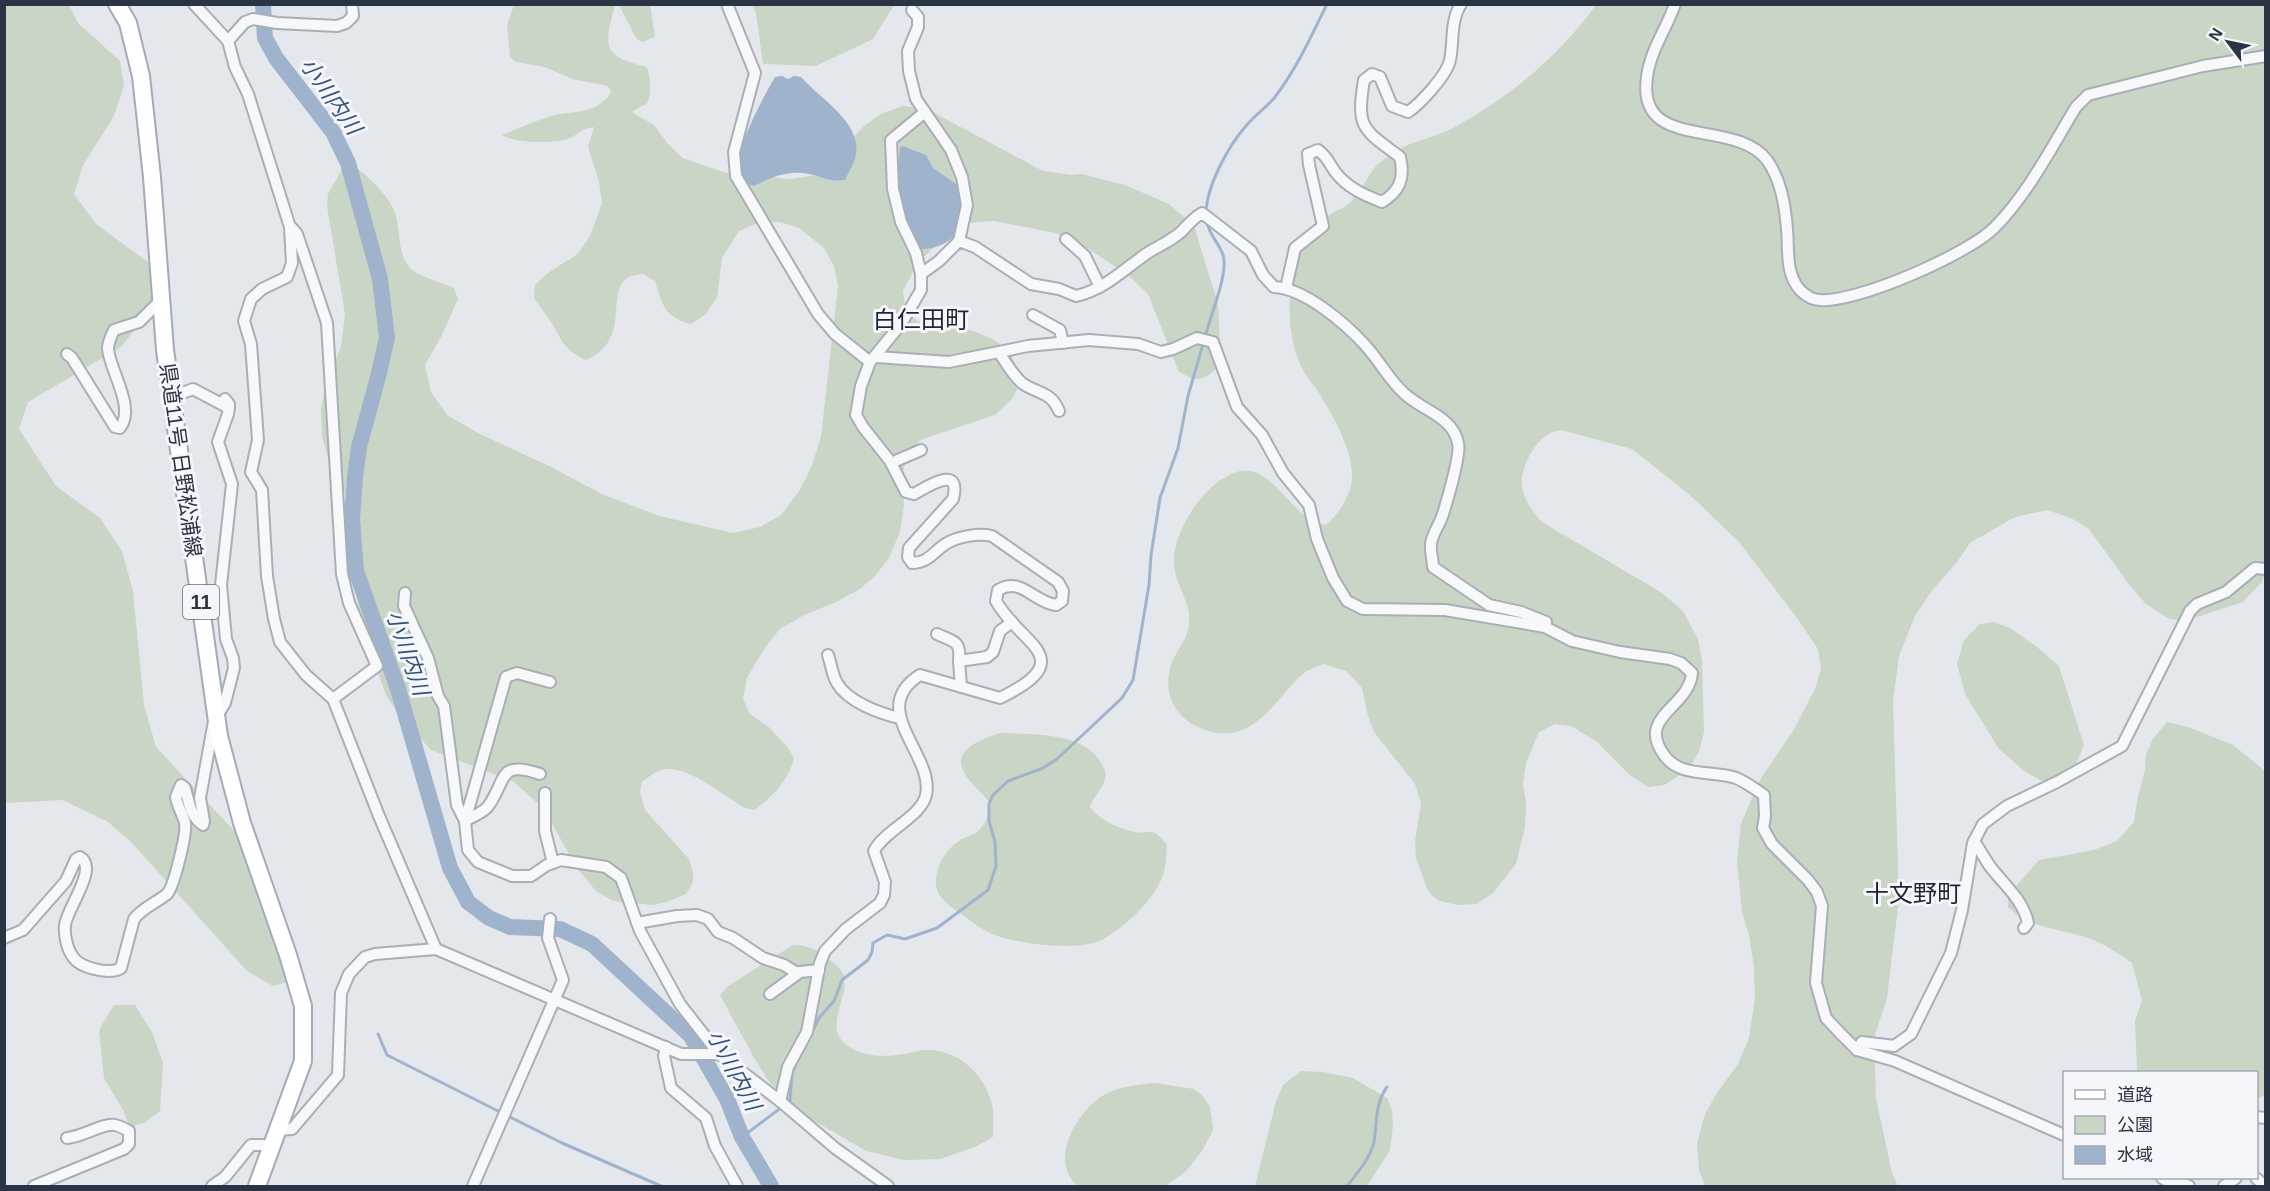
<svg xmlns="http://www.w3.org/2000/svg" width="2270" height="1191" viewBox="0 0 2270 1191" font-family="Helvetica,'Noto Sans JP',sans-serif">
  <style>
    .green { fill: #c9d6c5 }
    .water { fill: #9fb4cc }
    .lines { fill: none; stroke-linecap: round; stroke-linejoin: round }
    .stream { stroke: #9fb4cc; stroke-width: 3 }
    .river { stroke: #9fb4cc; stroke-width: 16 }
    .minor-casing { stroke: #a9aeb7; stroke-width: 14 }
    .primary-casing { stroke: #a3abb8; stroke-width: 20 }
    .minor { stroke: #f7f8fa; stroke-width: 10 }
    .primary { stroke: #fff; stroke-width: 16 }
    .labels { text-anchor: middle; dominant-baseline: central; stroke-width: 6; stroke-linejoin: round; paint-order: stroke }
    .shield { fill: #f4f6f9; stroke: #676e7b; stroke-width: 1.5 }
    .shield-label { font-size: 20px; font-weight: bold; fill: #2b3445 }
    .street-label { font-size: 21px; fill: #2b3445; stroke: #f4f6f9 }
    .water-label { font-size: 22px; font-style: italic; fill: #34527a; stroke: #f4f6f9 }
    .quarter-label { font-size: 24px; fill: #1d2536; stroke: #f4f6f9 }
  </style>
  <rect width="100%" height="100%" fill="#e4e7ec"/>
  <g class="green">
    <path d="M5 5H69L78 23 120 61 124 85 114 116 83 165 74 194 96 224 156 268 155 304 121 347 28 402 19 429 56 486 100 518 122 551 133 591 144 705 156 747 253 851 288 982 273 986 247 971 131 842 108 822 63 800 5 803Z"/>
    <path d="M514 5H615C603 48 603 56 647 67 650 76 653 96 646 104 642 107 636 109 632 112L654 125 668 144 683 158 726 173 791 179 817 175 864 126 881 114 903 106 927 109 1043 171 1072 175 1082 174 1125 185 1169 204 1194 226 1218 304 1220 343 1218 367C1202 382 1198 382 1179 372L1148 294 1128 275 1084 246 1056 233 994 221 969 223 939 243 918 262 903 291 905 307 917 321 974 331 994 340 1007 349 1018 369 1020 382 1013 398 995 415 920 440 907 455 902 476 904 506 900 532 889 558 875 576 860 589 836 602 804 615 780 629 766 646 747 678 743 698 749 713 770 728 789 749 794 759C786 784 774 794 755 810L745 808C725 796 690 767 666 769 656 770 649 777 642 782L640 792 645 810 689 859 693 872V882L686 894 667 902 652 905 613 901 596 891 577 868 543 808 514 782 431 750 397 712 386 695 366 641 360 617 356 594 361 552 356 519 328 458 322 436 321 410 325 386 341 347 345 314 327 206 328 194 341 171 358 169C373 181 390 197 396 216 401 234 397 255 411 269 418 276 443 283 454 288L458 299 441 337 425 365 431 392 447 415 478 433 551 467 602 494 659 516 733 533 760 527 781 515 800 490 812 465 821 437 838 286 834 266 824 248 799 228 780 222H760L739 231 722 258 717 298 705 315 691 324C664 317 663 306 655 281L643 274C639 275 632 275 629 277 603 292 634 339 586 360 563 349 563 342 551 322 546 314 539 306 534 298L535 285 549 272 578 254 590 236 602 203 599 182 588 147 594 127C578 129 579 135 568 139 553 144 515 143 502 135 518 129 534 121 551 116 573 110 596 116 611 92L608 86 572 79 545 67 516 62 510 57 507 25Z"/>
    <path d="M619 5H650L655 37 642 42 636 38Z"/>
    <path d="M752 5H894L873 39 816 66 763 64 756 13Z"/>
    <path d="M1596 5H2265V574L2261 583 2243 602 2185 621 2169 619 2145 603 2128 583 2089 529 2071 518 2047 510 2015 517 1970 543 1957 562 1931 592 1915 616 1899 656 1893 702 1899 899 1887 998 1874 1038 1876 1098 1892 1173 1898 1186H1705L1699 1170 1697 1143 1705 1114 1717 1093 1738 1064 1749 1038 1755 999 1754 967 1749 935 1742 912 1737 862 1741 823 1761 778 1793 731 1815 689 1821 669 1818 649 1797 618 1739 542 1691 496 1632 449 1561 430C1548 432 1539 440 1532 451 1515 480 1520 498 1542 522L1662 593 1683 611 1698 639 1702 661 1704 732 1699 752 1688 770 1664 785 1648 787 1630 775 1597 742 1571 726 1555 724 1539 732 1526 763 1523 784 1526 802 1525 827 1516 864 1493 893 1477 904 1458 905 1439 901 1428 891 1416 858 1415 841 1421 804 1415 784 1374 732 1368 716 1362 688 1346 671 1323 664C1317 667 1308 669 1303 674 1298 677 1294 683 1290 687 1270 710 1247 741 1212 732 1182 725 1162 701 1170 669 1175 648 1191 641 1189 614 1187 598 1176 583 1174 566 1171 532 1206 479 1240 471 1269 465 1290 510 1313 521 1317 523 1322 524 1326 525 1338 515 1351 495 1352 479 1354 450 1330 410 1315 387 1311 381 1305 375 1302 368 1286 338 1286 285 1299 253 1305 239 1318 223 1330 215 1335 211 1342 209 1346 206 1360 195 1366 178 1376 166 1382 160 1392 154 1398 150 1415 140 1436 137 1453 128 1509 98 1559 56 1596 5Z"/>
    <path d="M1994 622 2010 628 2037 647 2059 666 2084 745 2072 773 2063 778 2042 781 2024 771 1999 749 1965 694 1957 664 1964 640 1980 624Z"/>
    <path d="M2167 722 2188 727 2233 745 2265 771V1095L2257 1098 2256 1072H2137L2135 1021 2142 1000 2132 963C2119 954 2106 945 2091 939 2062 928 2032 930 2008 907V895L2039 860 2094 850 2117 841 2134 822 2137 801 2145 770 2146 754 2153 739Z"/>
    <path d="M1000 733C1030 734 1083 732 1100 761 1103 767 1107 771 1105 778 1103 789 1093 797 1090 807 1098 819 1120 829 1135 832 1152 835 1152 825 1167 845 1166 854 1166 863 1164 872 1157 898 1123 930 1099 941 1076 951 1018 944 995 935 982 930 971 921 960 913 949 906 935 896 936 882 936 864 948 846 964 838 968 836 973 835 977 832 985 825 989 815 991 805 984 795 976 788 969 780 946 751 978 741 1000 733Z"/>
    <path d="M793 945C806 945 815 948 826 957 832 962 842 968 844 977 849 1001 820 1030 851 1048 866 1057 887 1057 904 1054 912 1053 919 1050 927 1050 961 1050 987 1077 993 1109 994 1118 993 1128 993 1137L975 1147 940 1159 904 1160 866 1151 811 1119 770 1083 753 1056 720 995 728 986Z"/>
    <path d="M114 1005H135L152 1032 163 1063 160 1111 144 1123 130 1127 123 1110 104 1078 99 1030Z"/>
    <path d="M1301 1071 1323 1072 1353 1078 1387 1098 1392 1110 1393 1125 1390 1150 1367 1186H1255L1276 1101 1283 1085Z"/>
    <path d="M1155 1083 1194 1089 1203 1096 1210 1107 1213 1130 1202 1151 1186 1171 1166 1186H1078C1049 1161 1075 1114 1102 1096 1118 1086 1137 1085 1155 1083Z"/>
  </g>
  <g class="water">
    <path d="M782 76 788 79 794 76 801 77C820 99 865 124 855 158 853 166 848 173 845 180 826 182 825 177 809 174 789 170 771 177 754 186L745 183C740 174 738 166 740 156 742 137 765 94 775 77Z"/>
    <path d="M903 146 926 155 933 168 962 188C962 197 965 208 963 218 960 239 938 250 919 249L910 234 897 195 900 147Z"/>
  </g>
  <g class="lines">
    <g class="stream">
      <path d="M1206 212C1207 186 1228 146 1246 126 1255 115 1266 108 1275 97 1297 68 1311 37 1327 4"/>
      <path d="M1205 338C1209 318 1229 274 1223 255 1219 243 1209 235 1207 222"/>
      <path d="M378 1034 387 1055 502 1113"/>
      <path d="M508 1116 562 1143 661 1186"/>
      <path d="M742 1137 790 1101 792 1072 819 1018 834 1001 842 980 868 960 872 952 873 943 887 935 905 939 937 928 988 890 996 866 995 842 989 821V804L993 795 1008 781 1043 768 1057 759 1122 698 1133 680 1149 585 1151 555 1160 498 1178 448 1188 396 1203 344"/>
      <path d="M1347 1186C1357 1173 1370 1159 1374 1142 1377 1122 1375 1103 1387 1087"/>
    </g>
    <path class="river" d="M263 4 265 38 276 58 333 132 348 163 380 279 387 338 378 377 359 447 355 477 352 519 356 571 398 689 450 868 468 902 489 918 510 927 560 929 592 944 691 1036 727 1099 742 1137 771 1186"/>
    <defs>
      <g id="minor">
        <path d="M194 4 228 41 235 67 248 94 290 227 292 263 287 277 262 289 251 299 244 321 251 344 258 440 251 472 262 490 267 576 274 619 280 642 306 675 333 699 379 816 436 949"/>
        <path d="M727 4 755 73 734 152 736 176 818 314 835 334 870 362"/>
        <path d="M1675 4C1667 28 1650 51 1647 77 1636 153 1734 117 1767 160 1781 180 1785 205 1787 229 1789 250 1785 273 1800 290 1805 295 1813 300 1820 300 1857 303 1968 254 1994 228 2028 194 2051 148 2076 107L2088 95 2203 66 2266 56"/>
        <path d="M912 10 918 17V27L908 51 909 71 916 99 951 150 962 177 967 205 959 241"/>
        <path d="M228 41 245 22 253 19 277 23 337 26 346 23 353 16 352 4"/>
        <path d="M292 228 297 234 327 323 342 574 349 603 377 666 333 699"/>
        <path d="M1066 239 1085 256 1100 287"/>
        <path d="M921 274 939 261 959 241 975 247 1031 284 1059 289 1076 296C1106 289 1125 268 1149 252 1159 246 1172 240 1181 232 1188 225 1193 218 1202 213L1251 251 1263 275 1274 287C1304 288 1345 323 1365 345 1380 361 1389 381 1406 395 1424 411 1453 417 1458 443 1461 454 1447 501 1443 514 1440 524 1432 534 1431 544 1430 551 1433 560 1433 567L1489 605 1521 612 1546 622"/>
        <path d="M1286 288 1295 248 1323 226 1309 165 1308 154 1318 150C1328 157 1329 164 1336 173 1348 188 1364 195 1382 202 1400 191 1405 178 1400 157 1363 129 1356 129 1364 80L1372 74 1380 77 1392 106 1408 112C1420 104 1447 75 1450 60 1454 41 1450 21 1461 4"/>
        <path d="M1033 315 1060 330 1063 343"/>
        <path d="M999 352C1006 363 1012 374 1022 383 1037 394 1051 391 1059 411"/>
        <path d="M67 354 72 358 115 427 120 428C136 408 110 371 108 349 108 342 111 336 114 330L139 322 161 300"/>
        <path d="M876 357 949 362 1028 346 1089 340 1138 344 1161 352 1173 349 1197 338 1213 342 1237 407 1262 435 1283 473 1309 505 1317 539 1333 578 1347 601 1363 609 1445 610 1545 627 1572 641 1620 652 1670 659 1681 663 1692 673C1689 708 1636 716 1664 755 1680 778 1712 770 1736 778 1746 782 1755 789 1764 795L1765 816 1763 828 1772 844 1808 880 1817 892 1822 906 1816 983 1826 1018 1841 1034 1857 1050 1895 1061 2064 1135"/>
        <path d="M172 397 193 389 229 408"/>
        <path d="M891 463 921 450"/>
        <path d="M405 593 404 606 428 658 438 696 444 706 457 805 465 821C473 816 485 812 489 805 507 779 498 760 540 774"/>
        <path d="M937 634C954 642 961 640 959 661"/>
        <path d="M828 655C831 663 832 675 837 683 848 702 879 713 899 718"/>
        <path d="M550 682 517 673 506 677 465 821 468 850 478 862 512 876H531L547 865 561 860 606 867 621 878 640 931 680 1004 719 1054 780 1101 835 1148 888 1186"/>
        <path d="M961 687 959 661 987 657 993 652 1000 631 1012 622"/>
        <path d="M545 793V831L553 863"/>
        <path d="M1974 841C1979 849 1984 857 1989 865 2003 884 2023 899 2028 923L2024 928"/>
        <path d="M637 923 677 916 697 915 708 919 718 932 733 938 763 958 784 965 797 973"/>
        <path d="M4 938 23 930 66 881 76 859 80 857C99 868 67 908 65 925 64 935 67 949 73 957 80 968 110 975 121 968L134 919C142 908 156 903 167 894 174 887 187 833 185 823 183 814 177 806 176 797L181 785 185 788C189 802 190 816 203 825L204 821 200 798 214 721 225 703 234 668 233 658 226 639 221 585 232 484 218 442 228 414 229 404 225 399"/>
        <path d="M770 994 800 972 819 970"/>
        <path d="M666 1047 664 1056 671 1088 706 1118 715 1146 737 1186"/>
        <path d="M1857 1050 1862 1042 1894 1046 1911 1034 1951 953 1962 910 1973 843 1983 824 2007 806 2057 782 2122 746 2190 611 2197 604 2226 592 2255 568 2266 569"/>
        <path d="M780 1101 788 1067 807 1032 820 963 825 951 846 929 880 903 884 895 885 882 874 851C885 830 921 817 926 795 935 755 866 709 920 675L1000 698C1082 658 1020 645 996 601L998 590C1021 576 1033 602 1056 605L1062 601 1063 591 1058 582 992 536C979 533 961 536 949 542 935 549 930 563 912 563L908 557 909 548 953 499C962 463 927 487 914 494L906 492 890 461 863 427 856 415 861 386 870 362 901 324 921 290V274L916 253 901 222 893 189 891 140 925 112"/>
        <path d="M2256 1117 2266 1118"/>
        <path d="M278 1130 292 1129 338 1075 341 993 349 974 365 957 375 954 436 949 681 1054H719"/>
        <path d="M2162 1178 2177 1186"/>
        <path d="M2256 1178 2265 1186"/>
        <path d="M2173 1183 2180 1182 2189 1186"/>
        <path d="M34 1186 124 1149 129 1144V1131C125 1129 120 1126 115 1125 102 1123 83 1137 67 1138"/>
        <path d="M212 1186 225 1177 251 1145H272"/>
        <path d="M473 1186 563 980 548 938 550 919"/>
        <path d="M2224 1186 2236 1178"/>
      </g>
      <path id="primary" d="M117 4 128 23 141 76 152 177 165 350 219 736 242 823 288 955 303 1006V1061L257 1186"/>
    </defs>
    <use href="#minor" class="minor-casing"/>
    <use href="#primary" class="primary-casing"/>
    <use href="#minor" class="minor"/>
    <use href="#primary" class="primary"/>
  </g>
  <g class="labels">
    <rect class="shield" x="183" y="585" width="36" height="34" rx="4.5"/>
    <g class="shield-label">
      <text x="201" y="602">11</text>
    </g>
    <g class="street-label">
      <text transform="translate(181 460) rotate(82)">県道11号 日野松浦線</text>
    </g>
    <g class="water-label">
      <text transform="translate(331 96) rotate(55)">小川内川</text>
      <text transform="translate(408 653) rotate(71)">小川内川</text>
      <text transform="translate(734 1070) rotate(62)">小川内川</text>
    </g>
    <g class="quarter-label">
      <text x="921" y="319">白仁田町</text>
      <text x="1913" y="893">十文野町</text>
    </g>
  </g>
  <rect width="2270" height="1191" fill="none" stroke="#2b3445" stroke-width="12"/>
  <rect x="2063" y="1071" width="195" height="108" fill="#f4f6f9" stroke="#a4a8b1" stroke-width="1.5"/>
  <rect x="2075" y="1090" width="30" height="9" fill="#ffffff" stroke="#a4a8b1" stroke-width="1.5"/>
  <text x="2117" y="1101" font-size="18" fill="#2b3445">道路</text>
  <rect x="2075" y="1116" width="30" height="18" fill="#c9d6c5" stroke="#a4a8b1" stroke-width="1.5"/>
  <text x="2117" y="1131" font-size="18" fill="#2b3445">公園</text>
  <rect x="2075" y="1146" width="30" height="18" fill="#9fb4cc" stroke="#a4a8b1" stroke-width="1.5"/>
  <text x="2117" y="1161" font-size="18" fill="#2b3445">水域</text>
  <g transform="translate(2228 42) rotate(302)" stroke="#f4f6f9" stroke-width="4.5" paint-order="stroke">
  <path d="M0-4.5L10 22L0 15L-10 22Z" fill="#2b3445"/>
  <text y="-9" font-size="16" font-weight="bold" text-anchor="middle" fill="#2b3445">N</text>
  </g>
</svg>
